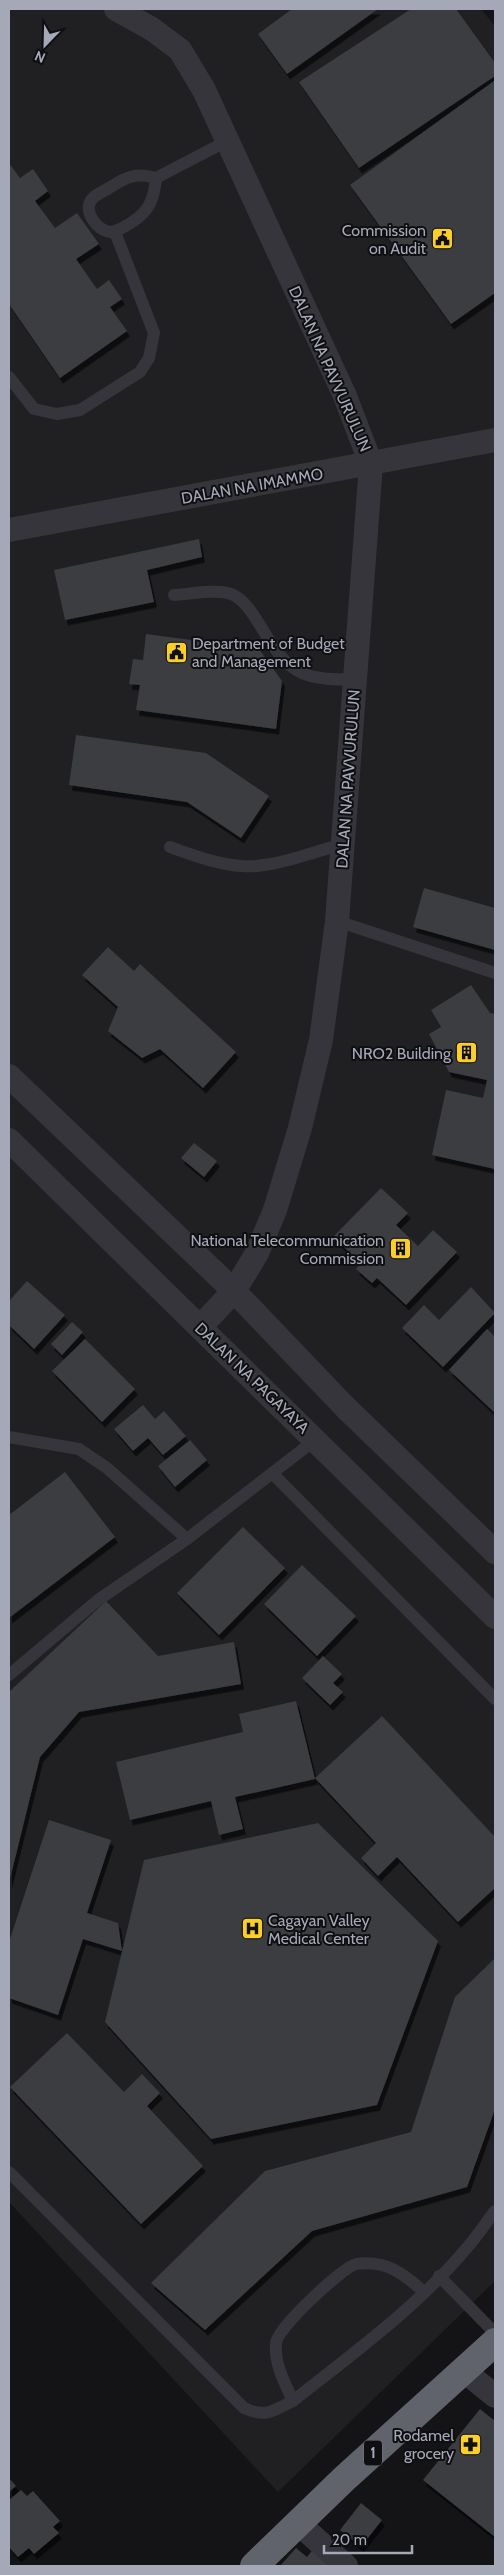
<svg xmlns="http://www.w3.org/2000/svg" width="504" height="2575" viewBox="0 0 504 2575" font-family="Cabin,sans-serif">
  <style>
    .built { fill: #202023 }
    .building { fill: #3b3c41; filter: url(#shadow) }
    .lines { fill: none; stroke-linecap: round; stroke-linejoin: round }
    .lane { stroke: #35353b; stroke-width: 12 }
    .street { stroke: #35353b; stroke-width: 24 }
    .highway { stroke: #60626c; stroke-width: 28 }
    .labels { text-anchor: middle; dominant-baseline: central; stroke-width: 4; stroke-linejoin: round; paint-order: stroke }
    .shield { fill: #0f0f11; stroke: #787a85; stroke-width: 1 }
    .shield-label { font-size: 15px; font-weight: bold; fill: #a5a8b7 }
    .poi-label { font-size: 16px; fill: #a5a8b7; stroke: #0f0f11; text-anchor: end }
    .street-label { font-size: 16px; fill: #a5a8b7; stroke: #0f0f11 }
  </style>
  <defs>
    <filter id="shadow"><feDropShadow dx="3" dy="5.5" stdDeviation="0" flood-color="#0009"/></filter>
  </defs>
  <rect width="100%" height="100%" fill="#141416"/>
  <path class="built" d="M9 9H481L495 26V2281L278 2492 9 2202Z"/>
  <g class="building">
    <path d="M292 9H378L287 74 258 34Z"/>
    <path d="M411 9H456L495 63V76L359 168 299 82Z"/>
    <path d="M494 81 495 293 451 324 350 185Z"/>
    <path d="M9 163 20 178 33 169 48 191 35 201 55 228 77 213 99 244 76 259 97 289 109 280 122 299 110 307 127 331 60 378 9 304Z"/>
    <path d="M199 539 202 557 147 570 154 602 65 620 54 570Z"/>
    <path d="M146 634 259 649 282 681 276 729 136 710 140 685 129 684 133 659 143 660Z"/>
    <path d="M76 735 206 753 269 796 241 838 187 802 69 785Z"/>
    <path d="M424 888 495 908V950L413 927Z"/>
    <path d="M108 947 134 971 140 964 236 1052 203 1088 160 1049 142 1058 108 1031 118 1007 82 975Z"/>
    <path d="M471 985 490 1013 495 1014V1169L432 1155 446 1090 483 1098 487 1080 449 1072 429 1034 441 1027 431 1010Z"/>
    <path d="M194 1143 217 1161 204 1177 181 1158Z"/>
    <path d="M381 1188 408 1213 396 1225 418 1246 433 1230 457 1252 406 1305 377 1278 372 1283 356 1269 361 1263 333 1237Z"/>
    <path d="M27 1281 65 1315 34 1349 9 1325V1301Z"/>
    <path d="M471 1287 495 1313 443 1367 402 1328 424 1305 439 1320Z"/>
    <path d="M72 1322 83 1332 62 1355 51 1344Z"/>
    <path d="M487 1329 495 1337V1413L449 1370Z"/>
    <path d="M85 1339 135 1389 102 1422 52 1371Z"/>
    <path d="M143 1405 155 1419 164 1411 186 1436 163 1455 148 1438 133 1451 114 1429Z"/>
    <path d="M190 1440 207 1460 175 1487 158 1466Z"/>
    <path d="M65 1472 115 1537 9 1618V1515Z"/>
    <path d="M243 1527 285 1568 219 1635 177 1593Z"/>
    <path d="M302 1565 356 1616 317 1656 264 1604Z"/>
    <path d="M106 1601 158 1656 234 1642 241 1684 79 1712 40 1757 9 1883V1692Z"/>
    <path d="M323 1656 342 1674 333 1683 343 1692 330 1705 302 1678Z"/>
    <path d="M296 1701 315 1779 235 1797 243 1829 219 1835 211 1801 130 1820 116 1762 243 1732 239 1714Z"/>
    <path d="M382 1716 495 1837V1888L458 1922 397 1857 378 1876 361 1858 376 1843 315 1778Z"/>
    <path d="M49 1820 111 1840 87 1913 118 1923 122 1951 83 1939 58 2015 9 1998V1942Z"/>
    <path d="M318 1823 438 1941 377 2105 211 2139 105 2022 144 1860Z"/>
    <path d="M495 1958V2109L467 2187 312 2231 205 2330 151 2283 265 2171 411 2132 455 1997Z"/>
    <path d="M67 2033 124 2092 142 2074 160 2093 147 2106 203 2166 141 2224 10 2087Z"/>
    <path d="M480 2409 495 2421V2537L423 2480Z"/>
    <path d="M9 2478 16 2486 9 2492Z"/>
    <path d="M21 2490 27 2496 33 2491 60 2521 53 2527 59 2533 34 2554 29 2548 18 2557 9 2547V2500Z"/>
    <path d="M361 2503 382 2520 361 2547 340 2530Z"/>
    <path d="M296 2548 307 2557 314 2548 334 2566H280Z"/>
  </g>
  <g class="lines">
    <g class="lane">
      <path d="M156 178C154 204 146 215 124 227 120 229 115 232 110 232 97 231 81 209 93 198 97 194 104 191 109 188 126 177 136 172 156 178L227 141"/>
      <path d="M9 377 34 409 57 414 80 410 140 372 149 358 154 333 115 232"/>
      <path d="M174 595C191 594 215 589 231 594 257 603 269 659 302 673 318 680 338 679 355 680"/>
      <path d="M170 847C193 855 216 864 241 866 271 869 313 852 343 844"/>
      <path d="M337 921 495 973"/>
      <path d="M9 1437 79 1449 107 1468 187 1539"/>
      <path d="M272 1473 495 1699"/>
      <path d="M9 1675 98 1600 187 1539 315 1440"/>
      <path d="M9 2172 244 2408C266 2418 273 2411 293 2401"/>
      <path d="M439 2276 495 2333"/>
      <path d="M424 2292C403 2273 386 2260 356 2264 343 2267 277 2328 276 2343 274 2364 285 2383 293 2401 351 2355 417 2307 465 2250 476 2238 485 2224 495 2211"/>
    </g>
    <g class="street">
      <path d="M116 9 152 29 180 50 204 90 345 396 371 464 337 921 321 1040 300 1128 275 1210 257 1253 234 1291 200 1327"/>
      <path d="M9 530 495 440"/>
      <path d="M9 1076 234 1291 345 1407 495 1552"/>
      <path d="M9 1140 495 1617"/>
      <path d="M464 2371 495 2396"/>
      <path d="M299 2524 346 2566"/>
    </g>
    <path class="highway" d="M254 2566 346 2477 495 2342"/>
  </g>
  <defs>
    <symbol id="civic-square" viewBox="-11 -11 22 22"><rect x="-9" y="-9" width="18" height="18" rx="4" fill="#facf27" stroke="#0f0f11"/><path d="M-.6-6.5H3V-4.5H.6V-3L4-1V1h2V6H-6V1h2V-1L-.6-3ZM-1.2 2.5V6h2.4V2.5Z" fill="#111"/></symbol>
    <symbol id="building-square" viewBox="-11 -11 22 22"><rect x="-9" y="-9" width="18" height="18" rx="4" fill="#facf27" stroke="#0f0f11"/><path d="M-4-6H4V6H1V3H-1V6H-4ZM-2.5-4.3h1.7v1.8h-1.7ZM.8-4.3h1.7v1.8H.8ZM-2.5-1h1.7V.8h-1.7ZM.8-1h1.7V.8H.8Z" fill="#111"/></symbol>
    <symbol id="hospital-square" viewBox="-11 -11 22 22"><rect x="-9" y="-9" width="18" height="18" rx="4" fill="#facf27" stroke="#0f0f11"/><path d="M-5-5h3v3.5h4V-5h3V5h-3V1.5h-4V5h-3Z" fill="#111"/></symbol>
    <symbol id="pharmacy-square" viewBox="-11 -11 22 22"><rect x="-9" y="-9" width="18" height="18" rx="4" fill="#facf27" stroke="#0f0f11"/><path d="M-2-6h4v4h4v4h-4v4h-4v-4h-4v-4h4Z" fill="#111"/></symbol>
  </defs>
  <g fill-rule="evenodd">
    <use href="#civic-square" x="430" y="226" width="25" height="25"/>
    <use href="#civic-square" x="164" y="640" width="25" height="25"/>
    <use href="#building-square" x="454" y="1040" width="25" height="25"/>
    <use href="#building-square" x="388" y="1236" width="25" height="25"/>
    <use href="#hospital-square" x="240" y="1916" width="25" height="25"/>
    <use href="#pharmacy-square" x="458" y="2432" width="25" height="25"/>
  </g>
  <g class="labels">
    <rect class="shield" x="364" y="2440.5" width="18" height="25" rx="4"/>
    <g class="shield-label">
      <text x="373" y="2453">1</text>
    </g>
    <g class="poi-label">
      <text x="426" y="230">Commission<tspan x="426" dy="18">on Audit</tspan></text>
      <text x="192" y="643" text-anchor="start">Department of Budget<tspan x="192" dy="18">and Management</tspan></text>
      <text x="451" y="1053">NRO2 Building</text>
      <text x="384" y="1240">National Telecommunication<tspan x="384" dy="18">Commission</tspan></text>
      <text x="268" y="1920" text-anchor="start">Cagayan Valley<tspan x="268" dy="18">Medical Center</tspan></text>
      <text x="454" y="2435">Rodamel<tspan x="454" dy="18">grocery</tspan></text>
    </g>
    <g class="street-label">
      <text transform="translate(330 369) rotate(66)">DALAN NA PAVVURULUN</text>
      <text transform="translate(252 486) rotate(-10)">DALAN NA IMAMMO</text>
      <text transform="translate(348 779) rotate(-86)">DALAN NA PAVVURULUN</text>
      <text transform="translate(252 1378) rotate(44)">DALAN NA PAGAYAYA</text>
    </g>
  </g>
  <rect width="504" height="2575" fill="none" stroke="#a5a8b7" stroke-width="20"/>
  <g transform="translate(45 45) rotate(203)" stroke="#0f0f11" stroke-width="4" paint-order="stroke">
  <path d="M0-4L9 19L0 12L-9 19Z" fill="#a5a8b7"/>
  <text y="-8" font-size="14" font-weight="bold" text-anchor="middle" fill="#a5a8b7">N</text>
  </g>
  <path d="M324 2545v8h88v-8" fill="none" stroke="#a5a8b7" stroke-width="2.5"/>
  <text x="332" y="2545" font-size="15" fill="#a5a8b7" stroke="#0f0f11" stroke-width="4" paint-order="stroke">20 m</text>
</svg>
